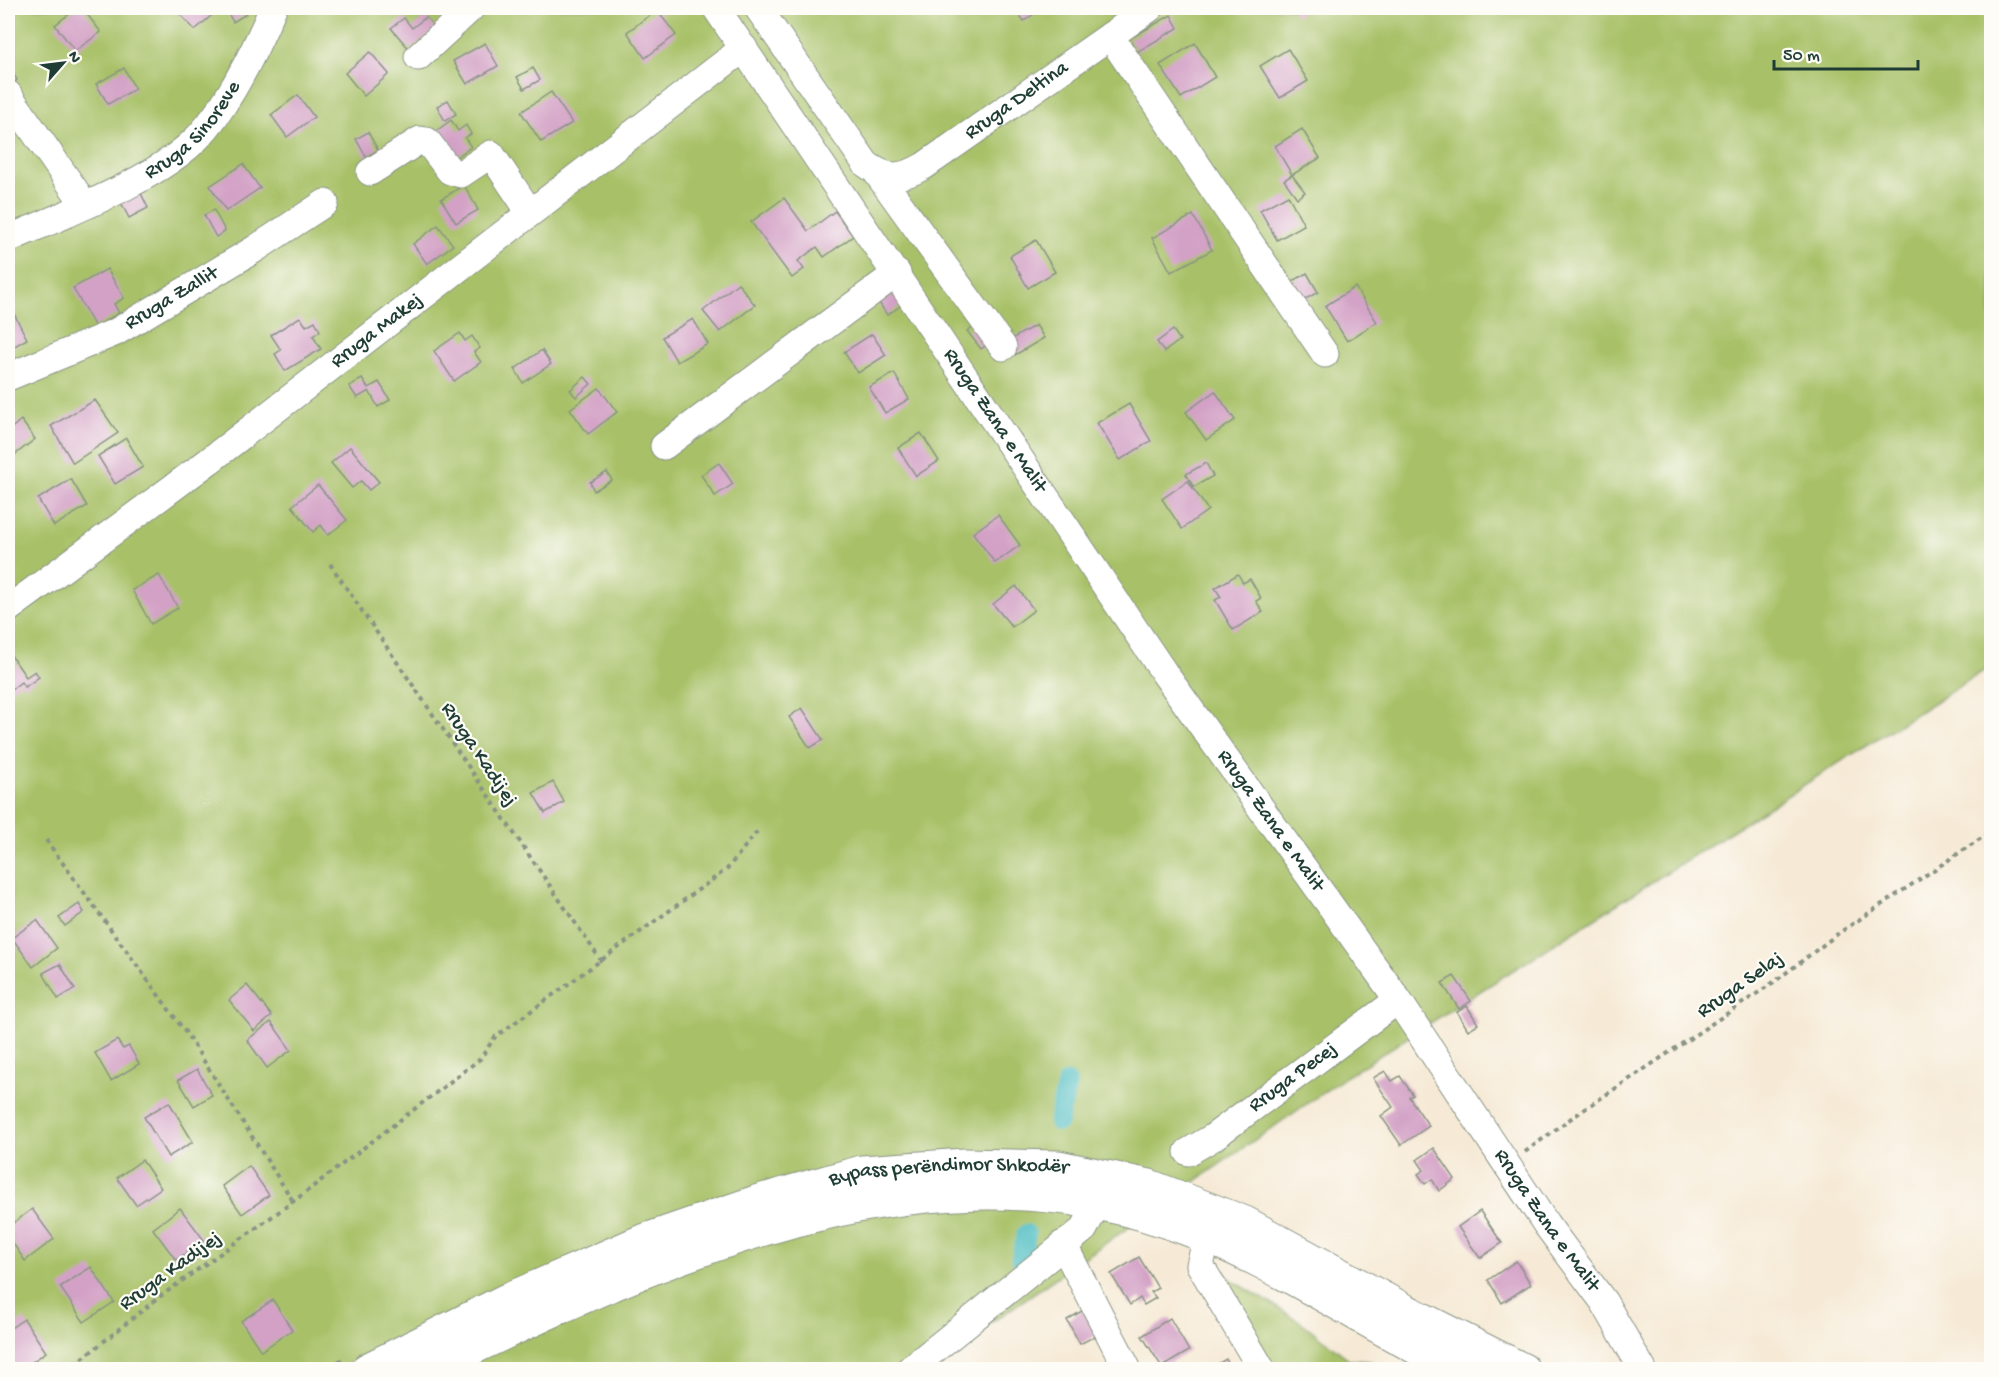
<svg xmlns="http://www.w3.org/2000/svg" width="1999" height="1377" viewBox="0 0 1999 1377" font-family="'Gochi Hand',sans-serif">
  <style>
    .green { fill: #a8c167; stroke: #647f4e; stroke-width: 1.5 }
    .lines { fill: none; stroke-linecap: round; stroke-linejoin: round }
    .canal { stroke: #4ebdc3; stroke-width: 20 }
    .building { fill: #d3a1c6 }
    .minor-casing { stroke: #8a9485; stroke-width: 29 }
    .highway-casing { stroke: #8a9485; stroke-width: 35 }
    .path { stroke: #8a9485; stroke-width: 4; stroke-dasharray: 4.5 4.5; stroke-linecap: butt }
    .minor { stroke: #fff; stroke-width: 27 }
    .highway { stroke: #fff; stroke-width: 33 }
    .labels { text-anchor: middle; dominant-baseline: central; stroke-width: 4.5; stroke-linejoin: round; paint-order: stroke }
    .street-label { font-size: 21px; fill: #1f3d34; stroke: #fdfcf7 }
  </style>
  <rect width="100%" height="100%" fill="#fdfcf7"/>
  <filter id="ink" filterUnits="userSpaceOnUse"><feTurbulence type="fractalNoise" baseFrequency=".0167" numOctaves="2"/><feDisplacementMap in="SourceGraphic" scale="12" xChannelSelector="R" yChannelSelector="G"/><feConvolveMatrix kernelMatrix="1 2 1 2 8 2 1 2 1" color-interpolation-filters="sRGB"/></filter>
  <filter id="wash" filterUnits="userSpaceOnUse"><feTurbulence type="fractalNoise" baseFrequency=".008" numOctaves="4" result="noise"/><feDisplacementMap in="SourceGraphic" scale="24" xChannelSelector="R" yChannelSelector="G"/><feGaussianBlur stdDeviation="1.35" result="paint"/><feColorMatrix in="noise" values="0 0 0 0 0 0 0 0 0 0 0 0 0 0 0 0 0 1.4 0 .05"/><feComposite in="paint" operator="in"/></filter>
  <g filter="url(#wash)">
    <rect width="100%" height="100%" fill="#f6ead6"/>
    <g class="green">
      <path d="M8 8H1991V666L1347 1076 924 1369H8Z"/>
      <path d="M1212 1268 1301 1322 1350 1360 1369 1361 1385 1369H1264Z"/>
    </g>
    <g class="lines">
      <g class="canal">
        <path d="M1058 1122 1067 1083"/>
        <path d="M1021 1258 1026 1234"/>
      </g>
    </g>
    <g id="blocks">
      <g class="building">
        <path d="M77 8H82L101 32 75 51 55 25Z"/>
        <path d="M174 8H220L195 30Z"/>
        <path d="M225 8H243L246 14 233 22Z"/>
        <path d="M1014 8H1042L1024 21Z"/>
        <path d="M1291 8H1309L1296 16Z"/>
        <path d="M657 10 676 35 645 58 627 32Z"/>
        <path d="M1171 15 1178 28 1137 52 1129 39Z"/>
        <path d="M426 17 436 29 410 50 391 28 404 18 412 28Z"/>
        <path d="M485 43 498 66 467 84 453 61Z"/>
        <path d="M1195 43 1215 77 1181 98 1160 65Z"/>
        <path d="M1288 49 1308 81 1280 98 1260 66Z"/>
        <path d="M370 52 389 74 364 96 345 73Z"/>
        <path d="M8 64 17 80 8 86Z"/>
        <path d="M124 68 135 89 108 104 96 84Z"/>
        <path d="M533 68 540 80 524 89 517 77Z"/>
        <path d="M551 92 572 123 541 142 521 112Z"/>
        <path d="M298 95 314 117 287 137 271 115Z"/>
        <path d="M448 100 456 114 445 121 437 106Z"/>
        <path d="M451 120 458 131 466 125 471 134 465 138 471 147 449 162 431 135Z"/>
        <path d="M1302 129 1320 158 1292 175 1275 146Z"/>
        <path d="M368 132 378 150 366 157 356 139Z"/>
        <path d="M243 164 260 188 226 211 210 186Z"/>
        <path d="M1292 175 1305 192 1297 198 1284 180Z"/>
        <path d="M464 185 478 210 456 223 441 199Z"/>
        <path d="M139 189 148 208 129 218 119 199Z"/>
        <path d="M1288 195 1304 225 1277 240 1260 210Z"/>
        <path d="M784 198 808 231 835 211 853 236 824 257 817 247 798 261 804 269 792 278 751 222Z"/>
        <path d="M214 210 225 231 216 237 204 215Z"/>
        <path d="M1193 215 1212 250 1171 272 1152 238Z"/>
        <path d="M438 225 453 245 427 264 413 244Z"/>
        <path d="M1036 240 1055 272 1028 288 1010 256Z"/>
        <path d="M107 269 124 298 114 304 119 313 95 327 73 288Z"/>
        <path d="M1307 273 1318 292 1299 303 1288 284Z"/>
        <path d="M738 283 755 305 720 332 703 311Z"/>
        <path d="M1355 287 1377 322 1347 341 1325 306Z"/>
        <path d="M890 288 902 305 887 315 876 298Z"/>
        <path d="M8 302 27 339 8 350Z"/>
        <path d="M300 317 306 326 315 321 320 331 313 336 321 349 285 371 275 354 281 350 271 335Z"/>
        <path d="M693 319 708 344 677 362 662 337Z"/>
        <path d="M978 323 992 341 981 349 967 331Z"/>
        <path d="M1036 325 1044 338 1015 355 1008 341Z"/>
        <path d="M1173 330 1180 340 1164 352 1157 342Z"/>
        <path d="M460 333 465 341 472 336 480 348 474 352 481 362 454 381 434 351Z"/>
        <path d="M872 334 886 355 858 373 844 352Z"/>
        <path d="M542 350 551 364 523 383 515 369Z"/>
        <path d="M894 373 909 399 885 413 869 387Z"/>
        <path d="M585 377 591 384 576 397 570 390Z"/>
        <path d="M362 379 368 388 379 382 390 400 378 407 369 391 357 398 349 386Z"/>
        <path d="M599 388 617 412 588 434 570 409Z"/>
        <path d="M1215 391 1235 420 1206 440 1186 412Z"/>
        <path d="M95 400 118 433 73 463 51 426Z"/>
        <path d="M1129 404 1151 441 1120 460 1097 423Z"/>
        <path d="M21 420 35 439 8 460V431Z"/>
        <path d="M921 433 939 461 916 476 898 448Z"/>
        <path d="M126 438 143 467 115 484 98 456Z"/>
        <path d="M350 447 379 482 369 490 361 481 352 488 331 463Z"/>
        <path d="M719 463 733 484 715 496 701 475Z"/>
        <path d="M1206 463 1213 476 1194 487 1186 474Z"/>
        <path d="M607 472 612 480 594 491 590 482Z"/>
        <path d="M71 479 87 506 54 526 38 499Z"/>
        <path d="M1188 481 1208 510 1182 529 1162 499Z"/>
        <path d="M318 485 347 520 328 535 321 525 313 532 292 506Z"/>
        <path d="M998 515 1020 545 995 563 973 533Z"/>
        <path d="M1238 574 1243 583 1250 579 1261 598 1256 601 1263 612 1233 630 1215 600 1221 597 1215 588Z"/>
        <path d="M159 575 178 608 151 624 132 590Z"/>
        <path d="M1016 586 1034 610 1012 627 993 604Z"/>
        <path d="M8 651 26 677 35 671 39 677 25 687 21 682 8 692Z"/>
        <path d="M802 708 823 740 810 748 789 717Z"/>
        <path d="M553 782 564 802 545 813 533 793Z"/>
        <path d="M79 904 84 912 65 926 59 918Z"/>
        <path d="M37 920 57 948 33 967 12 938Z"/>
        <path d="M60 964 75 989 58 999 43 973Z"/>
        <path d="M1454 976 1471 1001 1459 1009 1442 983Z"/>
        <path d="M247 985 272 1016 254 1031 229 1000Z"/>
        <path d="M1467 1006 1478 1024 1468 1030 1457 1012Z"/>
        <path d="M271 1022 291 1050 267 1068 247 1040Z"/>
        <path d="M117 1040 123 1049 129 1046 139 1064 111 1081 95 1053Z"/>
        <path d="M197 1069 212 1095 194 1106 178 1080Z"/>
        <path d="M1385 1071 1392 1081 1400 1076 1413 1095 1409 1097 1429 1126 1401 1145 1381 1116 1393 1107 1373 1078Z"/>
        <path d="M169 1102 193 1142 168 1157 144 1117Z"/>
        <path d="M1434 1148 1455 1179 1439 1191 1432 1179 1425 1184 1418 1174 1424 1170 1417 1160Z"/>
        <path d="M142 1160 161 1188 136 1205 117 1178Z"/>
        <path d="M249 1166 269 1195 242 1214 222 1186Z"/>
        <path d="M180 1208 204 1240 176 1260 153 1229Z"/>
        <path d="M32 1209 54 1239 25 1261 8 1236V1227Z"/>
        <path d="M1480 1211 1502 1243 1480 1258 1458 1227Z"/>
        <path d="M1139 1257 1158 1288 1151 1292 1156 1298 1144 1305 1140 1298 1130 1305 1111 1274Z"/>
        <path d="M1516 1261 1531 1284 1502 1303 1488 1280Z"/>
        <path d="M91 1267 114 1302 84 1322 60 1287Z"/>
        <path d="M273 1300 292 1330 261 1351 241 1321Z"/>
        <path d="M1085 1309 1099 1334 1080 1344 1067 1320Z"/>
        <path d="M1170 1318 1189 1351 1162 1367 1142 1336Z"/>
        <path d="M24 1319 46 1352 21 1370H8V1330Z"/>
        <path d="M1226 1359 1232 1370H1207Z"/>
      </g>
    </g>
  </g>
  <g filter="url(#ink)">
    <use href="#blocks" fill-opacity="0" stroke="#8a9485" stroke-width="1.5"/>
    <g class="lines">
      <defs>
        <g id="minor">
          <path id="s1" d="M716 8 1165 674 1398 1000 1546 1224 1604 1302 1643 1370"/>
          <path id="s2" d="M758 8 866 164C887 180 901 179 924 166L1150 8"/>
          <path d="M1110 36 1325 354"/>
          <path d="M418 57 471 8"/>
          <path d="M8 94 85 205"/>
          <path d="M370 172 420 140 427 141 450 171 461 174 491 154 529 211"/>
          <path d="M877 173 1003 347"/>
          <path id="s3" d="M8 239C63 215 160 179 200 135 230 102 256 48 273 8"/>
          <path id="s4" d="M8 377 116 332 255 249 325 203"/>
          <path d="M664 446 897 273"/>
          <path id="s5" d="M8 609 209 461 744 48"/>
          <path id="s6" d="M1188 1152 1212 1138 1398 1000"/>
          <path d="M1207 1237 1200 1265 1262 1370"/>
          <path d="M1063 1244 1128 1370"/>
          <path d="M909 1370 1084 1229 1097 1204"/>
        </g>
        <g id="highway">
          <path id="s7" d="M367 1370 507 1300 640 1242 756 1202 862 1172 965 1165 1058 1167 1149 1186 1245 1223 1406 1311 1523 1370"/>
          <path d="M426 1370C652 1262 908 1137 1162 1220 1268 1254 1360 1321 1459 1370"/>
        </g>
      </defs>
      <use href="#minor" class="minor-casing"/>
      <use href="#highway" class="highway-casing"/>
      <g class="path">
        <path d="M330 564 602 962"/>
        <path d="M46 840 186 1033 293 1201"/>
        <path d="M1525 1152 1570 1119 1774 982 1839 933 1992 831"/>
        <path d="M1547 1363 1560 1370"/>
        <path d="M68 1370 158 1298 298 1198 480 1059 495 1037 727 869 759 829"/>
        <path d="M322 1370 345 1358"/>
      </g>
      <use href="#minor" class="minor"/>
      <use href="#highway" class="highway"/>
    </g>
  </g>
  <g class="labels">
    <g class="street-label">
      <text stroke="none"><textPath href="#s2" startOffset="366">Rruga Deltina</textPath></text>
      <text stroke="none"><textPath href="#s3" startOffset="218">Rruga Sinoreve</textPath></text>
      <text stroke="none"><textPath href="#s4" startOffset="182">Rruga Zallit</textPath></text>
      <text stroke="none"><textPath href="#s5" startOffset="462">Rruga Makej</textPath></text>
      <text stroke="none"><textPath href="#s1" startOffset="498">Rruga Zana e Malit</textPath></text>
      <text transform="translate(478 755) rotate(56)">Rruga Kadijej</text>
      <text stroke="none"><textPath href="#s1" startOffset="984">Rruga Zana e Malit</textPath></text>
      <text transform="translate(1741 986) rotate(-35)">Rruga Selaj</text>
      <text stroke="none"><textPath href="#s6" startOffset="129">Rruga Pecej</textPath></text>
      <text stroke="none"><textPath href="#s7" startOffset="621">Bypass perëndimor Shkodër</textPath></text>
      <text stroke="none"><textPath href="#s1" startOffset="1470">Rruga Zana e Malit</textPath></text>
      <text transform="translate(171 1272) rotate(-36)">Rruga Kadijej</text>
    </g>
  </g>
  <rect width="1999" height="1377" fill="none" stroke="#fdfcf7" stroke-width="30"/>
  <g transform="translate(63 63) rotate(62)" stroke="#fdfcf7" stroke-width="4.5" paint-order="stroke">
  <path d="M0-4.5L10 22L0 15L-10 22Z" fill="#1f3d34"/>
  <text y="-9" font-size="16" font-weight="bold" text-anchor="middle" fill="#1f3d34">N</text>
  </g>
  <path d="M1774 60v9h144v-9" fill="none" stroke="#1f3d34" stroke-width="3"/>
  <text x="1783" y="60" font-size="18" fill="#1f3d34" stroke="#fdfcf7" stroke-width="4.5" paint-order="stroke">50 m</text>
</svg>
